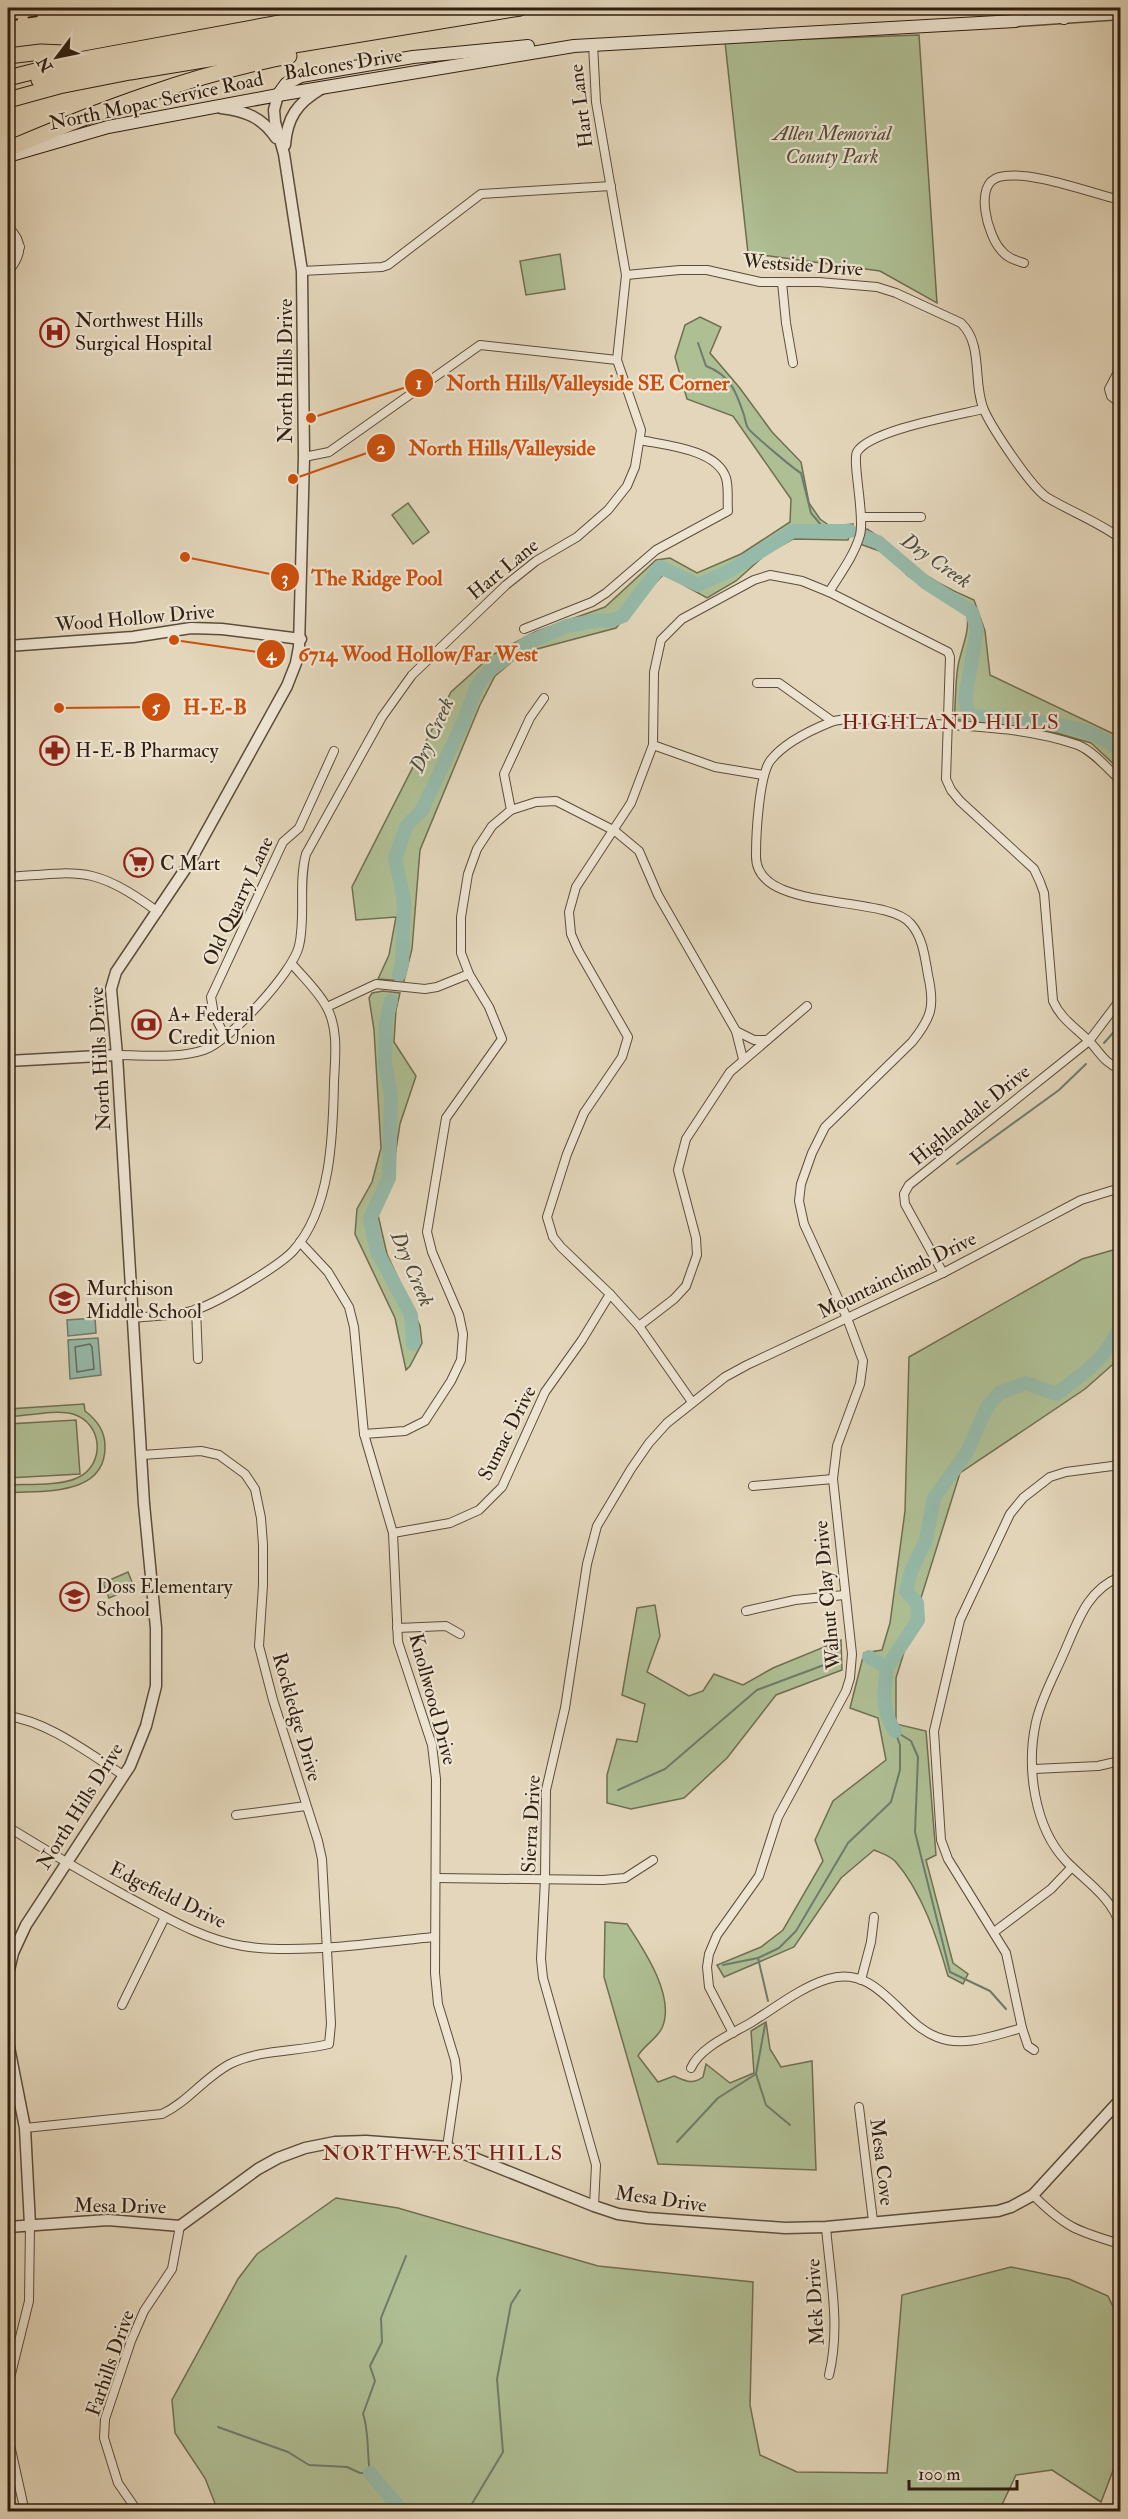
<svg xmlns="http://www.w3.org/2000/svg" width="1128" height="2519" viewBox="0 0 1128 2519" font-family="'IM FELL Double Pica',serif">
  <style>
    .green { fill: #afbf94; stroke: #6f6e52; stroke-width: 1.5 }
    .water { fill: #96baaa; stroke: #6d7c6c; stroke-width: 1.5 }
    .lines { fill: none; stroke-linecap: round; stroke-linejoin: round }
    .shore { stroke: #626c5d; stroke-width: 1.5 }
    .stream { stroke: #6d7c6c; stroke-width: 2 }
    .river { stroke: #96baaa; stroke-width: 14 }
    .minor-casing { stroke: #5c4c3a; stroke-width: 10 }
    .tertiary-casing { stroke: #5c4c3a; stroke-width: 13 }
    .secondary-casing { stroke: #2f1e10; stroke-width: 14 }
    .motorway-casing { stroke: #2f1e10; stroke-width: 17 }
    .minor { stroke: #ede4d2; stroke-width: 8 }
    .tertiary { stroke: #ede4d2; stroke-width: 10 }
    .secondary { stroke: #ede4d2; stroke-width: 12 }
    .motorway { stroke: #e3d6ba; stroke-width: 15 }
    .rail { stroke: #2f1e10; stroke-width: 2; stroke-dasharray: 10 10; stroke-linecap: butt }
    .labels { text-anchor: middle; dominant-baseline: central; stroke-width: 4.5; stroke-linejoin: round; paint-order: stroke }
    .street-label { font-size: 20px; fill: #2f1e10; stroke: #ede4d2 }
    .park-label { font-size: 20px; font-style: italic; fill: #554e38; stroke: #ede4d2 }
    .poi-label { font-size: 20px; fill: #2f1e10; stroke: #ede4d2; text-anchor: start }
    .water-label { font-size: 21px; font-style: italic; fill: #4e4d3e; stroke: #ede4d2 }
    .neighbourhood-label { font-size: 21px; letter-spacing: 1.5px; fill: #7a1f14; stroke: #ede4d2 }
    .leader { fill: none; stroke: #cc500d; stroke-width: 2 }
    .callout-dot { fill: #cc500d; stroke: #ede4d2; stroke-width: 2 }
    .mark-label { font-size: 18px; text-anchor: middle; font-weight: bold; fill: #fff }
    .callout-label { font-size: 21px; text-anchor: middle; font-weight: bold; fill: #cc500d; stroke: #ede4d2; stroke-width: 4.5; stroke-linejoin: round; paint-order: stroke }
  </style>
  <rect width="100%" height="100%" fill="#e3d6ba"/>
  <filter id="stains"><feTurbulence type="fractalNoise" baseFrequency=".00333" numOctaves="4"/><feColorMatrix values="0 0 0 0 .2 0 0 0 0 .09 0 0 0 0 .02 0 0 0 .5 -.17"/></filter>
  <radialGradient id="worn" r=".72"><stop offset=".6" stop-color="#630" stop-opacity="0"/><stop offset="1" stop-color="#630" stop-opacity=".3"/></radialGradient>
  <g class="green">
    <path d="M919 35 937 303 880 271 748 253 725 42Z"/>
    <path d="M560 254 565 289 526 295 520 261Z"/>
    <path d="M700 317 721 327 710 353 739 387 772 432 801 462 809 503 820 519 830 526 853 524 848 540 793 539 766 554 736 581 707 598 664 574 641 598 616 628 522 653 495 676 480 705 420 850 412 949 404 981 378 979 389 955 396 917 356 920 352 887 451 692 492 655 535 632 605 607 656 560 670 558 697 573 741 554 790 522 791 499 733 416 687 399 675 357 685 325Z"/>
    <path d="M408 503 429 532 413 544 392 515Z"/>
    <path d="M867 529C882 538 893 551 907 562 928 578 950 590 974 600L985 631 990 675 1120 737V770L1091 743 1057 733 954 719C956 702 955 683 958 666 961 649 970 632 967 615L908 576 885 553 860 544Z"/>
    <path d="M383 991 400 993 396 1010 394 1042 416 1076 400 1124 390 1189 378 1215 387 1254 420 1326 422 1343 410 1366 406 1370 395 1318 355 1234 357 1209 372 1182 381 1148 374 1030 369 998 372 993Z"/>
    <path d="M1120 1248V1358L1085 1389 960 1473 896 1678V1724L926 1731 936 1855 926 1860 953 1963 968 1974 963 1984 948 1976C937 1937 922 1892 895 1861 890 1856 881 1853 874 1850L841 1878 794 1947 724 1977 717 1965 761 1947 783 1930 823 1861 815 1840 833 1801 886 1760 878 1718 850 1708 864 1653 882 1650 890 1623 905 1511 909 1357 1082 1259Z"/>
    <path d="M84 1404 85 1411C97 1420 105 1431 105 1446 106 1497 42 1490 8 1493V1485C27 1484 60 1486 77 1478 106 1465 103 1423 73 1414 57 1409 25 1416 8 1417V1409Z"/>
    <path d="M76 1420 80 1474 8 1478V1424Z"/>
    <path d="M128 1572 134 1587 109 1598 103 1583Z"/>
    <path d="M655 1605 660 1636 647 1672 689 1696 703 1691 714 1674 743 1685 773 1668 841 1640 842 1670 776 1695 727 1758 684 1798 631 1809 607 1803V1775L617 1739 637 1742 645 1704 622 1695 637 1608Z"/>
    <path d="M605 1922 627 1924C644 1950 676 1997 662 2028 656 2040 644 2045 638 2056L658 2082 674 2076C686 2081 692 2085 703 2077L706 2064 730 2083 754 2073 751 2031 766 2022 770 2049 781 2067 812 2061 816 2170 658 2164 604 1977Z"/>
    <path d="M336 2198 398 2208 598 2266 753 2282 750 2405 760 2455 797 2472 887 2473 902 2295 1011 2267 1069 2279 1108 2296 1120 2322V2452L1101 2502 1052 2470 1016 2475 999 2511H218L205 2478 175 2433 172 2400 238 2279 257 2254Z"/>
  </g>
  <g class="water">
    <path d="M95 1318 96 1333 68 1336 67 1320Z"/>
    <path d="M98 1338 101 1375 70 1379 68 1340Z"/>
  </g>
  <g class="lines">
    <path class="shore" d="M90 1344 92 1347 94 1369 77 1372 75 1347Z"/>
    <g class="stream">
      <path d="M698 343 706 366C730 375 736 391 744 415 745 419 746 425 748 428 752 434 795 470 801 473L811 513 826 531"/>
      <path d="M1104 1043 1120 1025"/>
      <path d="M957 1164 1059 1090 1086 1064"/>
      <path d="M895 1731 911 1741 918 1757 915 1832 950 1972 990 1991 1006 2009"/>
      <path d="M618 1790 665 1769 757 1690 832 1662"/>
      <path d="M723 1965 758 1958"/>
      <path d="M768 2001 758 1958 779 1948 796 1931 848 1843 891 1802 900 1770V1745L895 1731"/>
      <path d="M756 2074 766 2105 790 2125"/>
      <path d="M677 2142 718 2098 756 2074 765 2025"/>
      <path d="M218 2427 288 2452 309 2465 347 2467 360 2473H370C367 2455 369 2430 363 2414L375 2381 370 2366 382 2342 381 2318 406 2256"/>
      <path d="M467 2512 503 2452 497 2379 511 2304 520 2290"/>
    </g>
    <g class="river">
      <path d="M865 537 878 542 925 582 972 612 977 630 965 699 970 716C1014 719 1088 720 1120 751"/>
      <path d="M399 975 402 964 404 900 395 858 407 825 422 810 464 720 477 686 490 670 527 643 567 626 599 620 610 621 623 616 660 567 698 585 731 570 793 531H850"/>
      <path d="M391 1001 386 1022 385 1064 391 1095 389 1178 370 1219 377 1251 411 1315 413 1344"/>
      <path d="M869 1657 887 1667 918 1620 917 1603 906 1591 911 1571 926 1540 934 1498 966 1454 987 1407 999 1393 1026 1383 1056 1394C1082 1375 1108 1357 1120 1326"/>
      <path d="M887 1667C884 1689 881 1711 895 1731"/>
      <path d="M370 2473 403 2512"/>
    </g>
    <defs>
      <g id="minor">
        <path d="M8 227C25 243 21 256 8 272"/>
        <path d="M8 244 20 247"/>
        <path d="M1024 263C1015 260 1007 258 1001 250 988 236 973 184 999 177 1028 169 1091 193 1120 200"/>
        <path d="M302 271 382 267 388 265 481 194 611 186"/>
        <path d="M626 275 680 270H707L760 282H819L877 287 896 293 961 323C984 345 972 382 984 410 992 428 1032 489 1048 498 1072 512 1098 522 1120 538"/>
        <path d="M782 282 786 323 793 363"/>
        <path d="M1120 368 1109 389 1111 396 1120 403"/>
        <path d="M304 457 329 452 480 345 617 360"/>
        <path d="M862 517H921"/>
        <path d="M829 592C840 574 854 556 860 535 865 515 852 462 857 452 870 430 958 415 983 409"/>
        <path d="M524 629 592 602 606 593 656 550 728 511C727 501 729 488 726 478 717 449 664 445 640 440"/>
        <path d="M757 683H779L832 721"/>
        <path d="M653 745 715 767 763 775"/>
        <path d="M511 810 504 774 530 718 544 698"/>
        <path d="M8 877C34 876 66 870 92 876 116 882 139 898 158 912"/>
        <path d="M327 1007 376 984 425 989 437 987 469 974"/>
        <path d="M736 1031 754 1040H767"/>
        <path d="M226 1038 214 1015 211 997 283 842 299 828 334 751"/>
        <path d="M117 1055C145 1055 177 1059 204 1050 230 1041 293 972 299 946 306 917 298 884 306 854L382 717 412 675 506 585 536 561 577 537 608 510 627 486 635 467 641 430 617 360 626 275 596 102 593 44"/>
        <path d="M300 1242 328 1272 349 1307 354 1327 364 1434 393 1533 398 1642 432 1745 436 1779 435 1973 438 2004 455 2060 457 2078 447 2147"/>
        <path d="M943 1273 905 1204 904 1194 909 1185 1089 1041 1120 1000"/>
        <path d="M196 1309 198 1359"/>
        <path d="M132 1318C153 1316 175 1316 195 1310 217 1303 278 1267 293 1251 331 1209 333 1136 334 1082 335 1058 339 1028 326 1006 318 991 303 977 292 964"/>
        <path d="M639 1326 674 1299 686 1286 697 1255 696 1238 678 1170 686 1139 730 1072 807 1006"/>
        <path d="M692 1402 639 1326 610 1294 561 1247 553 1237 547 1217 567 1154 584 1113 622 1057 628 1037 578 950 571 934 569 912 576 887 631 803 653 745 654 672 661 640 682 619 754 580 770 575 802 581 829 592 948 652 950 657 946 779 951 790 960 801 1034 869 1040 882 1044 893 1053 1001C1061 1019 1075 1027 1089 1041 1100 1052 1104 1063 1120 1069"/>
        <path d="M364 1434 405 1431 425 1421 451 1381 461 1360 463 1334 459 1315 432 1252 427 1232 446 1118 502 1039 489 1007 469 974 461 953V917L468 874 477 849 492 826 511 810 536 802 556 801 615 831 639 851 658 895 736 1031 743 1059"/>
        <path d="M753 1486 833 1479"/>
        <path d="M393 1533 450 1523 479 1510 502 1487 545 1392 582 1340 610 1294"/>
        <path d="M1120 1577C1086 1590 1077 1624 1063 1655 1054 1676 1041 1699 1036 1722 1026 1767 1034 1827 1066 1861 1085 1881 1113 1898 1120 1926"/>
        <path d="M746 1611 795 1600 844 1595"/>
        <path d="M397 1628 446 1626 460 1634"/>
        <path d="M8 1716C49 1722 88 1753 123 1775"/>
        <path d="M1034 1769 1098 1766 1120 1761"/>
        <path d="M236 1815 306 1806"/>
        <path d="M8 1827C47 1851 86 1874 126 1896 164 1916 201 1939 243 1946 299 1955 378 1942 435 1937"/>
        <path d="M436 1878 603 1880 625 1878 653 1860"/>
        <path d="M994 1932 1051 1889 1072 1867"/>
        <path d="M861 1980 871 1942 874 1917"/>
        <path d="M122 2005 165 1917"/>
        <path d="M733 2033 709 1987 707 1967 709 1954 717 1935 759 1876 778 1817 846 1691 850 1678 852 1654 833 1479 837 1446 860 1384 863 1361 847 1318 804 1224 799 1201 801 1184 812 1153 825 1127 912 1042C932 1017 935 1006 928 975 925 958 923 938 911 924 886 893 754 914 756 855 756 834 759 777 770 761 783 744 811 730 831 722 848 716 884 721 903 722 961 726 1024 726 1078 745 1093 751 1108 769 1120 780"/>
        <path d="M1034 2050 1028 2046 1022 2028 1006 1953 948 1859 941 1840 934 1731 960 1620 1010 1514 1023 1498 1050 1477 1066 1472 1120 1465"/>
        <path d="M691 2068C700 2047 732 2034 752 2022 775 2008 801 1987 828 1979 879 1964 898 2022 937 2037 964 2048 995 2035 1022 2028"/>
        <path d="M859 2107 873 2221"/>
        <path d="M25 2128 162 2114C188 2102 205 2077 230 2064 260 2049 297 2052 329 2044L331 2024 322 1859 318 1841 273 1700 259 1646 263 1585V1545L261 1518 255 1489 245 1474 219 1455 201 1451 142 1455"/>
        <path d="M1033 2195C1066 2228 1077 2231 1120 2244"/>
        <path d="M594 2206 596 2165 543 1978 541 1959 545 1879 546 1790 565 1708 587 1564 597 1526 631 1469 649 1443 667 1423 725 1377 747 1365 943 1273 1081 1200 1120 1188"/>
        <path d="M826 2227C830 2276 841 2327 829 2375"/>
        <path d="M8 2386 29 2301 30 2225"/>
        <path d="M8 2436 25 2512"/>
        <path d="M138 2512 118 2483 104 2438 105 2419 131 2341 144 2311 172 2269 180 2226"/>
      </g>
      <g id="tertiary">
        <path d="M1015 21 1120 14"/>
        <path d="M221 108C245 111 262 117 276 138"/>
        <path d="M285 145C287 118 297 103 321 89"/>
        <path d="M8 646 133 637 191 628 222 629 301 639"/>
        <path d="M8 1061 117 1055"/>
        <path d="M8 1974 13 1953 26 1925 130 1766 146 1726 156 1686V1628L144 1504 117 1055 111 989 116 972 188 865 287 686 296 663 299 647 304 457 302 271 284 154 275 122 274 110 278 95"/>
        <path d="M8 2042 25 2128 30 2225"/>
        <path d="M8 2227 108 2220 180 2226 258 2169 278 2158 305 2148 335 2142 366 2141 447 2147 594 2206 618 2214 647 2218 785 2228 826 2227 998 2211 1011 2207 1033 2195 1120 2100"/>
      </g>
      <g id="secondary">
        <path d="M1035 8 1064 18"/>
        <path d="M278 95 286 84 301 76 413 57 528 46"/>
        <path d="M8 156 108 127 278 95 574 46 1015 21 1020 8"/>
      </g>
      <g id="motorway">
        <path d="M8 56 41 52 64 53"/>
        <path d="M8 78 79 60 361 8"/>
        <path d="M39 80 98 67 441 8"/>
        <path d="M8 100 59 86 130 72 520 8"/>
        <path d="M8 149C99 110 191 75 289 56"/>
      </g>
    </defs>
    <use href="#minor" class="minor-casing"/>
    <use href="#tertiary" class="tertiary-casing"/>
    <use href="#secondary" class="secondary-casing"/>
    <use href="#motorway" class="motorway-casing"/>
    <use href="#minor" class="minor"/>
    <use href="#tertiary" class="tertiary"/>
    <use href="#secondary" class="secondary"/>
    <use href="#motorway" class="motorway"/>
    <path class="rail" d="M8 21 84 8"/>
  </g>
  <defs>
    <symbol id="hospital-ring" viewBox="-11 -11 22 22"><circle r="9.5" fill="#ede4d2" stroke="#8f2418" stroke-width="1.5"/><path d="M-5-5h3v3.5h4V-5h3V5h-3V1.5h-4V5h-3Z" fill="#8f2418"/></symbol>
    <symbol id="pharmacy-ring" viewBox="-11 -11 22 22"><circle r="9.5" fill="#ede4d2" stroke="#8f2418" stroke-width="1.5"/><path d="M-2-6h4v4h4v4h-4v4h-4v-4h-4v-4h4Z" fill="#8f2418"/></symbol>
    <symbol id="supermarket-ring" viewBox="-11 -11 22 22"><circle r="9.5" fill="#ede4d2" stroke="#8f2418" stroke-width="1.5"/><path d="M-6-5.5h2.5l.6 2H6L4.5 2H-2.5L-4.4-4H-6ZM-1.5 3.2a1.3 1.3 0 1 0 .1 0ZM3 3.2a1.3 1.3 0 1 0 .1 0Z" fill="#8f2418"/></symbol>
    <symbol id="bank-ring" viewBox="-11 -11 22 22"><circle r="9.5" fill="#ede4d2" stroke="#8f2418" stroke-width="1.5"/><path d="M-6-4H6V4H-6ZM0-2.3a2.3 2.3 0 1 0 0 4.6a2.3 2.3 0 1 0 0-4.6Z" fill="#8f2418"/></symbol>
    <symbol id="school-ring" viewBox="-11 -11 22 22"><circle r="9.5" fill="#ede4d2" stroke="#8f2418" stroke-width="1.5"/><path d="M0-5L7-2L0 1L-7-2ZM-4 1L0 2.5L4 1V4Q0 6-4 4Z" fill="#8f2418"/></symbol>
  </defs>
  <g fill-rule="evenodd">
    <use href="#hospital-ring" x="38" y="316" width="33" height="33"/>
    <use href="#pharmacy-ring" x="38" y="734" width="33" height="33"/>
    <use href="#supermarket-ring" x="122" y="846" width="33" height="33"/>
    <use href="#bank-ring" x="130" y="1008" width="33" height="33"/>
    <use href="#school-ring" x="48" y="1282" width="33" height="33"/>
    <use href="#school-ring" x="58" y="1580" width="33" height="33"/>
  </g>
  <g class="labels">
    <g class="street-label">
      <text transform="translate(343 64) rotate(-9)">Balcones Drive</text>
      <text transform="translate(156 101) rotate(-12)">North Mopac Service Road</text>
      <text transform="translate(581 106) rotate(-97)">Hart Lane</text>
      <text transform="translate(803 265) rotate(4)">Westside Drive</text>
      <text transform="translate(285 371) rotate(-90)">North Hills Drive</text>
      <text transform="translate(503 569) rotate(-39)">Hart Lane</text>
      <text transform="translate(135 618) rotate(-5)">Wood Hollow Drive</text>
      <text transform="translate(238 901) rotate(-65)">Old Quarry Lane</text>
      <text transform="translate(100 1059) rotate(-93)">North Hills Drive</text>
      <text transform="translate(970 1115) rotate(-39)">Highlandale Drive</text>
      <text transform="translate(897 1275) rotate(-26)">Mountainclimb Drive</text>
      <text transform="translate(507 1433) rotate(-63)">Sumac Drive</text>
      <text transform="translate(827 1595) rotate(-95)">Walnut Clay Drive</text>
      <text transform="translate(433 1699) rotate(75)">Knollwood Drive</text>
      <text transform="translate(297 1717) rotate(74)">Rockledge Drive</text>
      <text transform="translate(80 1806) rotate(-58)">North Hills Drive</text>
      <text transform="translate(531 1824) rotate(-87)">Sierra Drive</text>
      <text transform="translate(168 1895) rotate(26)">Edgefield Drive</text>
      <text transform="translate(882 2162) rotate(83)">Mesa Cove</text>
      <text transform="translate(661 2199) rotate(8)">Mesa Drive</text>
      <text transform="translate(120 2206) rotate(1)">Mesa Drive</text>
      <text transform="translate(815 2302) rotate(-93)">Mek Drive</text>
      <text transform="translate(110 2363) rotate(-71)">Farhills Drive</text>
    </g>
    <g class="park-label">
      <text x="832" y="133">Allen Memorial<tspan x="832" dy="23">County Park</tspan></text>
    </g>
    <g class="poi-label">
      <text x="75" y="320">Northwest Hills<tspan x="75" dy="23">Surgical Hospital</tspan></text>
      <text x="75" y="750">H-E-B Pharmacy</text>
      <text x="160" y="863">C Mart</text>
      <text x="168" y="1014">A+ Federal<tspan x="168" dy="23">Credit Union</tspan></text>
      <text x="86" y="1288">Murchison<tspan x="86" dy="23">Middle School</tspan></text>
      <text x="96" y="1586">Doss Elementary<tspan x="96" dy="23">School</tspan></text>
    </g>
    <g class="water-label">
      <text transform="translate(936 561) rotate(35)">Dry Creek</text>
      <text transform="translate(432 735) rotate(-66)">Dry Creek</text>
      <text transform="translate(412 1269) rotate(67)">Dry Creek</text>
    </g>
    <g class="neighbourhood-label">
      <text x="951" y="722">HIGHLAND HILLS</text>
      <text x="443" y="2153">NORTHWEST HILLS</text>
    </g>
  </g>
  <path class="leader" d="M311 418L419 383M293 479L381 448M185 557L285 577M174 640L271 654M59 708L156 707"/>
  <g class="callout-dot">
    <circle cx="311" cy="418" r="6"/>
    <circle cx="293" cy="479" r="6"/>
    <circle cx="185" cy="557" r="6"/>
    <circle cx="174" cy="640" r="6"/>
    <circle cx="59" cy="708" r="6"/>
    <circle cx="419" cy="383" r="15"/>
    <circle cx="381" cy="448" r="15"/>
    <circle cx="285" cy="577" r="15"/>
    <circle cx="271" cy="654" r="15"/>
    <circle cx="156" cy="707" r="15"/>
  </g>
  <g class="mark-label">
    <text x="419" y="389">1</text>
    <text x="381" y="454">2</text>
    <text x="285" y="584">3</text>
    <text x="271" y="660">4</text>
    <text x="156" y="713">5</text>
  </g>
  <g class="callout-label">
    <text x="588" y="390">North Hills/Valleyside SE Corner</text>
    <text x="502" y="455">North Hills/Valleyside</text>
    <text x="377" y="585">The Ridge Pool</text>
    <text x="418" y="661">6714 Wood Hollow/Far West</text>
    <text x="215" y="714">H-E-B</text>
  </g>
  <rect width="1128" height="2519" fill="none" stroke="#e3d6ba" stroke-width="30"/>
  <rect x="9" y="9" width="1110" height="2501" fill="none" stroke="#2f1e10" stroke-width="3"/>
  <rect x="15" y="15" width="1098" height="2489" fill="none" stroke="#2f1e10" stroke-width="1.5"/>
  <g transform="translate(57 57) rotate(238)" stroke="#ede4d2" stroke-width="4.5" paint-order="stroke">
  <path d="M0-4.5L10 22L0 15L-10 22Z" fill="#2f1e10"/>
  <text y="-9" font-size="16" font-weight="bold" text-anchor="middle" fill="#2f1e10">N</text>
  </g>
  <path d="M909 2480v9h108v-9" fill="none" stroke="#2f1e10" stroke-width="3"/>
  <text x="918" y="2480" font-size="18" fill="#2f1e10" stroke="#ede4d2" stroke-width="4.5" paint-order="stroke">100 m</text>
  <rect width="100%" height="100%" filter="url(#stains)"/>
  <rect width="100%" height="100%" fill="url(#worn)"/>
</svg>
